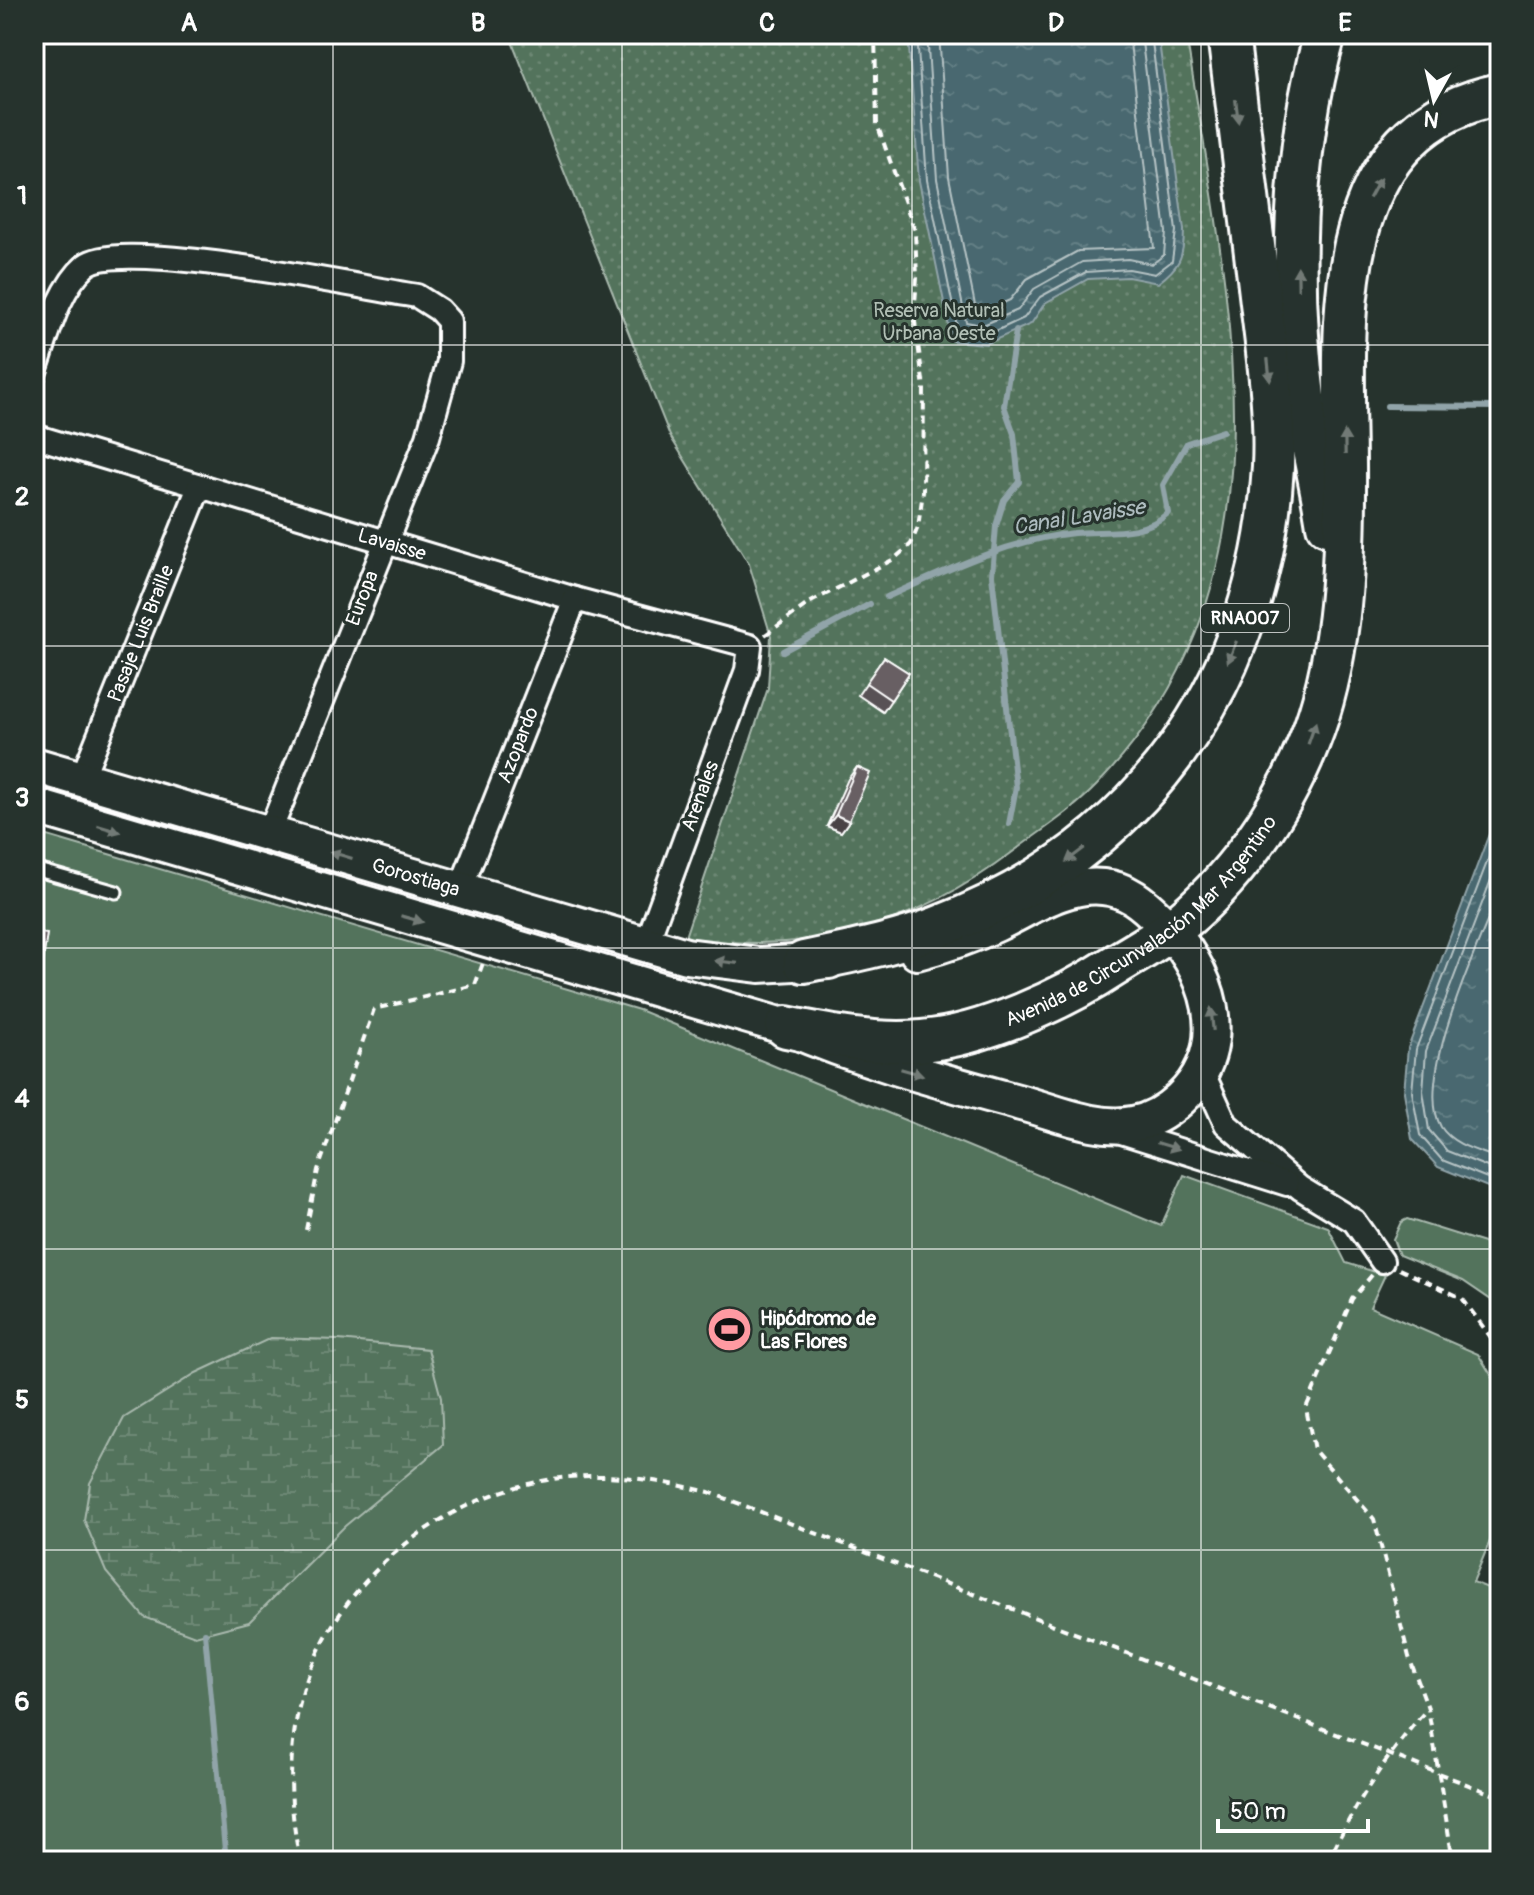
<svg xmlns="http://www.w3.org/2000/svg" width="1534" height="1895" viewBox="0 0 1534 1895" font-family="Pangolin,sans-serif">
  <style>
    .grass { fill: #53735c; stroke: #a9b9ae; stroke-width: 2 }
    .wetland { fill: url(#wetland-marsh); stroke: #a9b9ae; stroke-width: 2 }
    .park { fill: url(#park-dots); stroke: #a9b9ae; stroke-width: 2 }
    .water { fill: url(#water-ripples); stroke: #91a4a9; stroke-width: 2 }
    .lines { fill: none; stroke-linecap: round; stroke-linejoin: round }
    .shore { stroke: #b6c3c5; stroke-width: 2 }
    .stream { stroke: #91a4a9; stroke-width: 6 }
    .service-casing { stroke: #fff; stroke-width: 17 }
    .minor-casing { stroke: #fff; stroke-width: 28 }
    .primary-casing { stroke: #fff; stroke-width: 40 }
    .motorway-casing { stroke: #fff; stroke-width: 46 }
    .path { stroke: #fff; stroke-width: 4; stroke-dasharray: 8 6; stroke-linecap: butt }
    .service { stroke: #26332d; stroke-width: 11 }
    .minor { stroke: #26332d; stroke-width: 22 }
    .primary { stroke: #26332d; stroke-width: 34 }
    .motorway { stroke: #26332d; stroke-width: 40 }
    .wall { fill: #595155; stroke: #fff; stroke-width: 2 }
    .shaded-wall { fill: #484245; stroke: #fff; stroke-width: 2 }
    .building { fill: #675e63; stroke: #fff; stroke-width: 2 }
    .oneway { fill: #727a76 }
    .grid { fill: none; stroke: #fff; stroke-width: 2; stroke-opacity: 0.55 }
    .labels { text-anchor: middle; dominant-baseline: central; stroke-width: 6; stroke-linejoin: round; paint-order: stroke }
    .shield { fill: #26332d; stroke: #bec2c0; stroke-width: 2 }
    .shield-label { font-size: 18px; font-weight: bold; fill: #fff }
    .park-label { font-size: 20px; fill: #b2c0b6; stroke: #26332d }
    .street-label { font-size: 20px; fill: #fff; stroke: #26332d }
    .poi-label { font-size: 20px; font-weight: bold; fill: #fff; stroke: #26332d; text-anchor: start }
    .water-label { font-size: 22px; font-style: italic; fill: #adbbbe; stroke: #26332d }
    .neatline { fill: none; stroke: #fff; stroke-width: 3 }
    .grid-label { font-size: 26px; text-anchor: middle; font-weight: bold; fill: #fff }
  </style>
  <defs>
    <pattern id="wetland-marsh" width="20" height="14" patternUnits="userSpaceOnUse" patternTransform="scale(2)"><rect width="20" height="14" fill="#53735c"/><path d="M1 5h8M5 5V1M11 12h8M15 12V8" fill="none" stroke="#6d8874"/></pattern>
    <pattern id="park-dots" width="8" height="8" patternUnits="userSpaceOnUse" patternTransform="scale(2)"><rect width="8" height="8" fill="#53735c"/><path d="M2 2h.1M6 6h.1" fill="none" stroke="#6d8874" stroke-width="1.8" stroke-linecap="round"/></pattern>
    <pattern id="water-ripples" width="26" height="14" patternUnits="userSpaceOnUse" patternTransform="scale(2)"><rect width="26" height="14" fill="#48686f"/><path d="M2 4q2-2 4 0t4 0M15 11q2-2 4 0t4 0" fill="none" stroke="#637f85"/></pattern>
  </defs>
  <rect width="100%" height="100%" fill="#26332d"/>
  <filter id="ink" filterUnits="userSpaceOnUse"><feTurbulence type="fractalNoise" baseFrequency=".0125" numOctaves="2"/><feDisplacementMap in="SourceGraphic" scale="16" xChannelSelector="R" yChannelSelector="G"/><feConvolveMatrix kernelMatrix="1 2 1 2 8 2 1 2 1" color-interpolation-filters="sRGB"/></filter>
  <g filter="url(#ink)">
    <g class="grass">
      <path d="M34 832 639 1010 1161 1226 1184 1175 1328 1227 1346 1263 1385 1275 1370 1307 1478 1354 1500 1389V1517L1473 1582 1500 1593V1861H34Z"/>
      <path d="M1407 1219 1500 1248V1306L1463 1281 1399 1255 1393 1239 1401 1222Z"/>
    </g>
    <path class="wetland" d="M271 1338 339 1340 428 1349 441 1398 443 1445 345 1526 249 1622 195 1636 144 1617 106 1572 84 1520 90 1483 124 1418 196 1373Z"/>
    <path class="park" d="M509 34H1186C1226 293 1301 573 1097 785 1072 811 1042 830 1014 851 915 927 808 957 685 937L768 688 771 636 749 564 670 436Z"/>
    <g class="water">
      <path d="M908 34H1158L1184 230C1184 258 1179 267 1158 283L1128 277 1088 279 1045 303 1031 324 986 344 952 341 919 181Z"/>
      <path d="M1500 805V1192L1438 1167 1412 1139 1404 1092 1408 1048Z"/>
    </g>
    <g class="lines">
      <g class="shore">
        <path d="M917 34 927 180 958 331 985 336 1024 318 1040 297 1086 272 1129 269 1155 274 1172 261 1176 231 1151 34"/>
        <path d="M927 34 937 179 966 322 983 325 1018 310 1034 289 1082 262 1128 259 1152 264 1164 255 1166 232 1141 34"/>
        <path d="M939 34 949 177 976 310 980 313 1010 300 1027 279 1078 251 1154 248 1129 34"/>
        <path d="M1500 828 1416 1049 1412 1092 1420 1135 1442 1160 1500 1183"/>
        <path d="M1500 856 1426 1051 1423 1091 1429 1130 1447 1151 1500 1172"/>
        <path d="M1500 890C1481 940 1413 1079 1441 1127 1453 1146 1480 1151 1500 1159"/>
      </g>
      <g class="stream">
        <path d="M1387 406 1500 407"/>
        <path d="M887 597C947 570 1008 540 1074 533 1107 530 1142 537 1168 513L1163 485 1187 443 1223 431"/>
        <path d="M783 651 870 604"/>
        <path d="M1009 824 1016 787 992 575 996 526 1004 500 1019 482 1014 434 1004 406 1016 331"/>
        <path d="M205 1633 226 1861"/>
      </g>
      <defs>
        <path id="service" d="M34 869 116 892"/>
        <g id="minor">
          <path d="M34 374C47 339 57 290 86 265 120 237 363 288 417 296L439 310 449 321V361L428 437 269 834"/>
          <path id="s1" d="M34 436 575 599 750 646 747 670 646 945"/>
          <path id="s2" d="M82 778 199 487"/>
          <path id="s3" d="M460 890 575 599"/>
          <path d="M1202 1071 1226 1124 1300 1188 1354 1221 1382 1261"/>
          <path d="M1118 1131 1287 1184"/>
        </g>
        <g id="primary">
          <path id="s4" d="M34 765 686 956 759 965 829 961"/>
          <path d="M34 806 786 1027C862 1060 941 1081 1021 1103 1056 1112 1097 1131 1133 1124 1151 1121 1167 1111 1180 1099 1237 1045 1209 967 1159 919 1143 903 1127 889 1103 887 1065 883 1030 908 996 924 971 936 944 945 917 952"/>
        </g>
        <g id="motorway">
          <path d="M1325 34C1292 152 1289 284 1305 405 1311 445 1321 485 1327 525"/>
          <path d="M804 962C849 952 895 944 938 927 1142 850 1260 684 1273 467 1276 407 1266 346 1259 286 1249 202 1238 118 1228 34"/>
          <path id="s5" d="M786 1027C831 1036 876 1045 922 1041 983 1036 1064 999 1114 966 1133 954 1154 943 1172 929 1232 883 1282 811 1309 742 1340 665 1345 572 1345 490 1347 348 1313 132 1500 94"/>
        </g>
      </defs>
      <use href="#service" class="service-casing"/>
      <use href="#minor" class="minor-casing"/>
      <use href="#primary" class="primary-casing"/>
      <use href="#motorway" class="motorway-casing"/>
      <g class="path">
        <path d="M765 635 809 603 894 559 911 544 918 527 923 492 924 388 914 315 917 278 915 231 877 124 875 34"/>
        <path d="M306 1230 318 1170 374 1009 475 985 483 963"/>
        <path d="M1399 1269 1462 1298 1500 1350"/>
        <path d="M1372 1275 1352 1299 1306 1408 1314 1450 1374 1519 1409 1657 1428 1708 1453 1861"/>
        <path d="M300 1861C289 1807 287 1753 301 1699 330 1585 439 1496 553 1479 605 1471 658 1480 709 1492L1500 1797"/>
        <path d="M1328 1861C1356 1802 1385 1757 1428 1708"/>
      </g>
      <use href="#service" class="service"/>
      <use href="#minor" class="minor"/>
      <use href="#primary" class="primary"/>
      <use href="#motorway" class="motorway"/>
    </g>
    <g class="wall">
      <path d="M884 657 909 673 883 712 858 695Z"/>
      <path d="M857 767 849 821 841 832 827 826 848 779Z"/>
    </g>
    <path class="shaded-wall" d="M836 815 849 821 841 832 827 826Z"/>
    <g class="building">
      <path d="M884 657 909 673 891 700 866 683Z"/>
      <path d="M857 767 870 773 849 821 836 815Z"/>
      <path d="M34 932 47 934 34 1023Z"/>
    </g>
    <defs><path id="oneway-solid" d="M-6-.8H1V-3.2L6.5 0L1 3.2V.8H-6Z" transform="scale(2)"/></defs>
    <g class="oneway">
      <use href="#oneway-solid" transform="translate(1237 111) rotate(83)"/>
      <use href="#oneway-solid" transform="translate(1375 188) rotate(-61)"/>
      <use href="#oneway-solid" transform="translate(1298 278) rotate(-91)"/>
      <use href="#oneway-solid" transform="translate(1269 370) rotate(84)"/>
      <use href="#oneway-solid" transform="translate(1345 443) rotate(-91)"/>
      <use href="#oneway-solid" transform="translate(1232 652) rotate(112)"/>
      <use href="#oneway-solid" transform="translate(1312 733) rotate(-71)"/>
      <use href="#oneway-solid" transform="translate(109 829) rotate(17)"/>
      <use href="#oneway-solid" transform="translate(341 855) rotate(-163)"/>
      <use href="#oneway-solid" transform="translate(1075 855) rotate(143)"/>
      <use href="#oneway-solid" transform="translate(412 919) rotate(16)"/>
      <use href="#oneway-solid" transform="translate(726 962) rotate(-173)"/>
      <use href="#oneway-solid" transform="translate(1212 1019) rotate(-96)"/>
      <use href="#oneway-solid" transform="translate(912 1072) rotate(16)"/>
      <use href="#oneway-solid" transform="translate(1168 1146) rotate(17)"/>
    </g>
  </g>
  <path class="grid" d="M333 34V1861M622 34V1861M912 34V1861M1201 34V1861M34 345H1500M34 646H1500M34 948H1500M34 1249H1500M34 1550H1500"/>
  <defs>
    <symbol id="stadium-disc" viewBox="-11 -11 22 22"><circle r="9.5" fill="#ff9aa2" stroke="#26332d"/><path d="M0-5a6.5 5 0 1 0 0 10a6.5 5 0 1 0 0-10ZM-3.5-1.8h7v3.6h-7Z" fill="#111"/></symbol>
  </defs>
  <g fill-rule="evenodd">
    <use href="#stadium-disc" x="704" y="1304" width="51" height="51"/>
  </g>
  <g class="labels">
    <rect class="shield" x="1201" y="604" width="88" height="28" rx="6"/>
    <g class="shield-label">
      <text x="1245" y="618">RNA007</text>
    </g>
    <g class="park-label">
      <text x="939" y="310">Reserva Natural<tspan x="939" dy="23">Urbana Oeste</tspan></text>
    </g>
    <g class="street-label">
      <text stroke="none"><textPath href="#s1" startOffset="374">Lavaisse</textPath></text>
      <text transform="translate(362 598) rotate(-69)">Europa</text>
      <text stroke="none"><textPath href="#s2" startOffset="156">Pasaje Luis Braille</textPath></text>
      <text stroke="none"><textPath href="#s3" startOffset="156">Azopardo</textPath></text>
      <text transform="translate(700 796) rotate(-70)">Arenales</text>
      <text stroke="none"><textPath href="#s4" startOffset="398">Gorostiaga</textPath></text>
      <text stroke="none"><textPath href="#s5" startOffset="394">Avenida de Circunvalación Mar Argentino</textPath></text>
    </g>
    <g class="poi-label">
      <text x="760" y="1318">Hipódromo de<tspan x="760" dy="23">Las Flores</tspan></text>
    </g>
    <g class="water-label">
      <text transform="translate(1079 517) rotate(-9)">Canal Lavaisse</text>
    </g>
  </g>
  <rect width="1534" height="1895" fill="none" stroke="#26332d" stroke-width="88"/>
  <g transform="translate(1434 100) rotate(188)" stroke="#26332d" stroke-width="6" paint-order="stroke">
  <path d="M0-6L14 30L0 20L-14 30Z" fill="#ffffff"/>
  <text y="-12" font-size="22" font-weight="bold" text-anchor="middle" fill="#ffffff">N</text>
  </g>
  <path d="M1218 1819v12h150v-12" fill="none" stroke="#ffffff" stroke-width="4"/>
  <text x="1230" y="1819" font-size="24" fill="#ffffff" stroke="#26332d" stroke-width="6" paint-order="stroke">50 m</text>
  <rect x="44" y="44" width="1446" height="1807" class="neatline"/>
  <g class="grid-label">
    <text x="189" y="31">A</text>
    <text x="478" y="31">B</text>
    <text x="767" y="31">C</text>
    <text x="1056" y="31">D</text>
    <text x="1345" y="31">E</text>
    <text x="22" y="204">1</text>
    <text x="22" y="505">2</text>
    <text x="22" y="806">3</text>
    <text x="22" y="1107">4</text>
    <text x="22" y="1408">5</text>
    <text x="22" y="1710">6</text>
  </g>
</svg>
